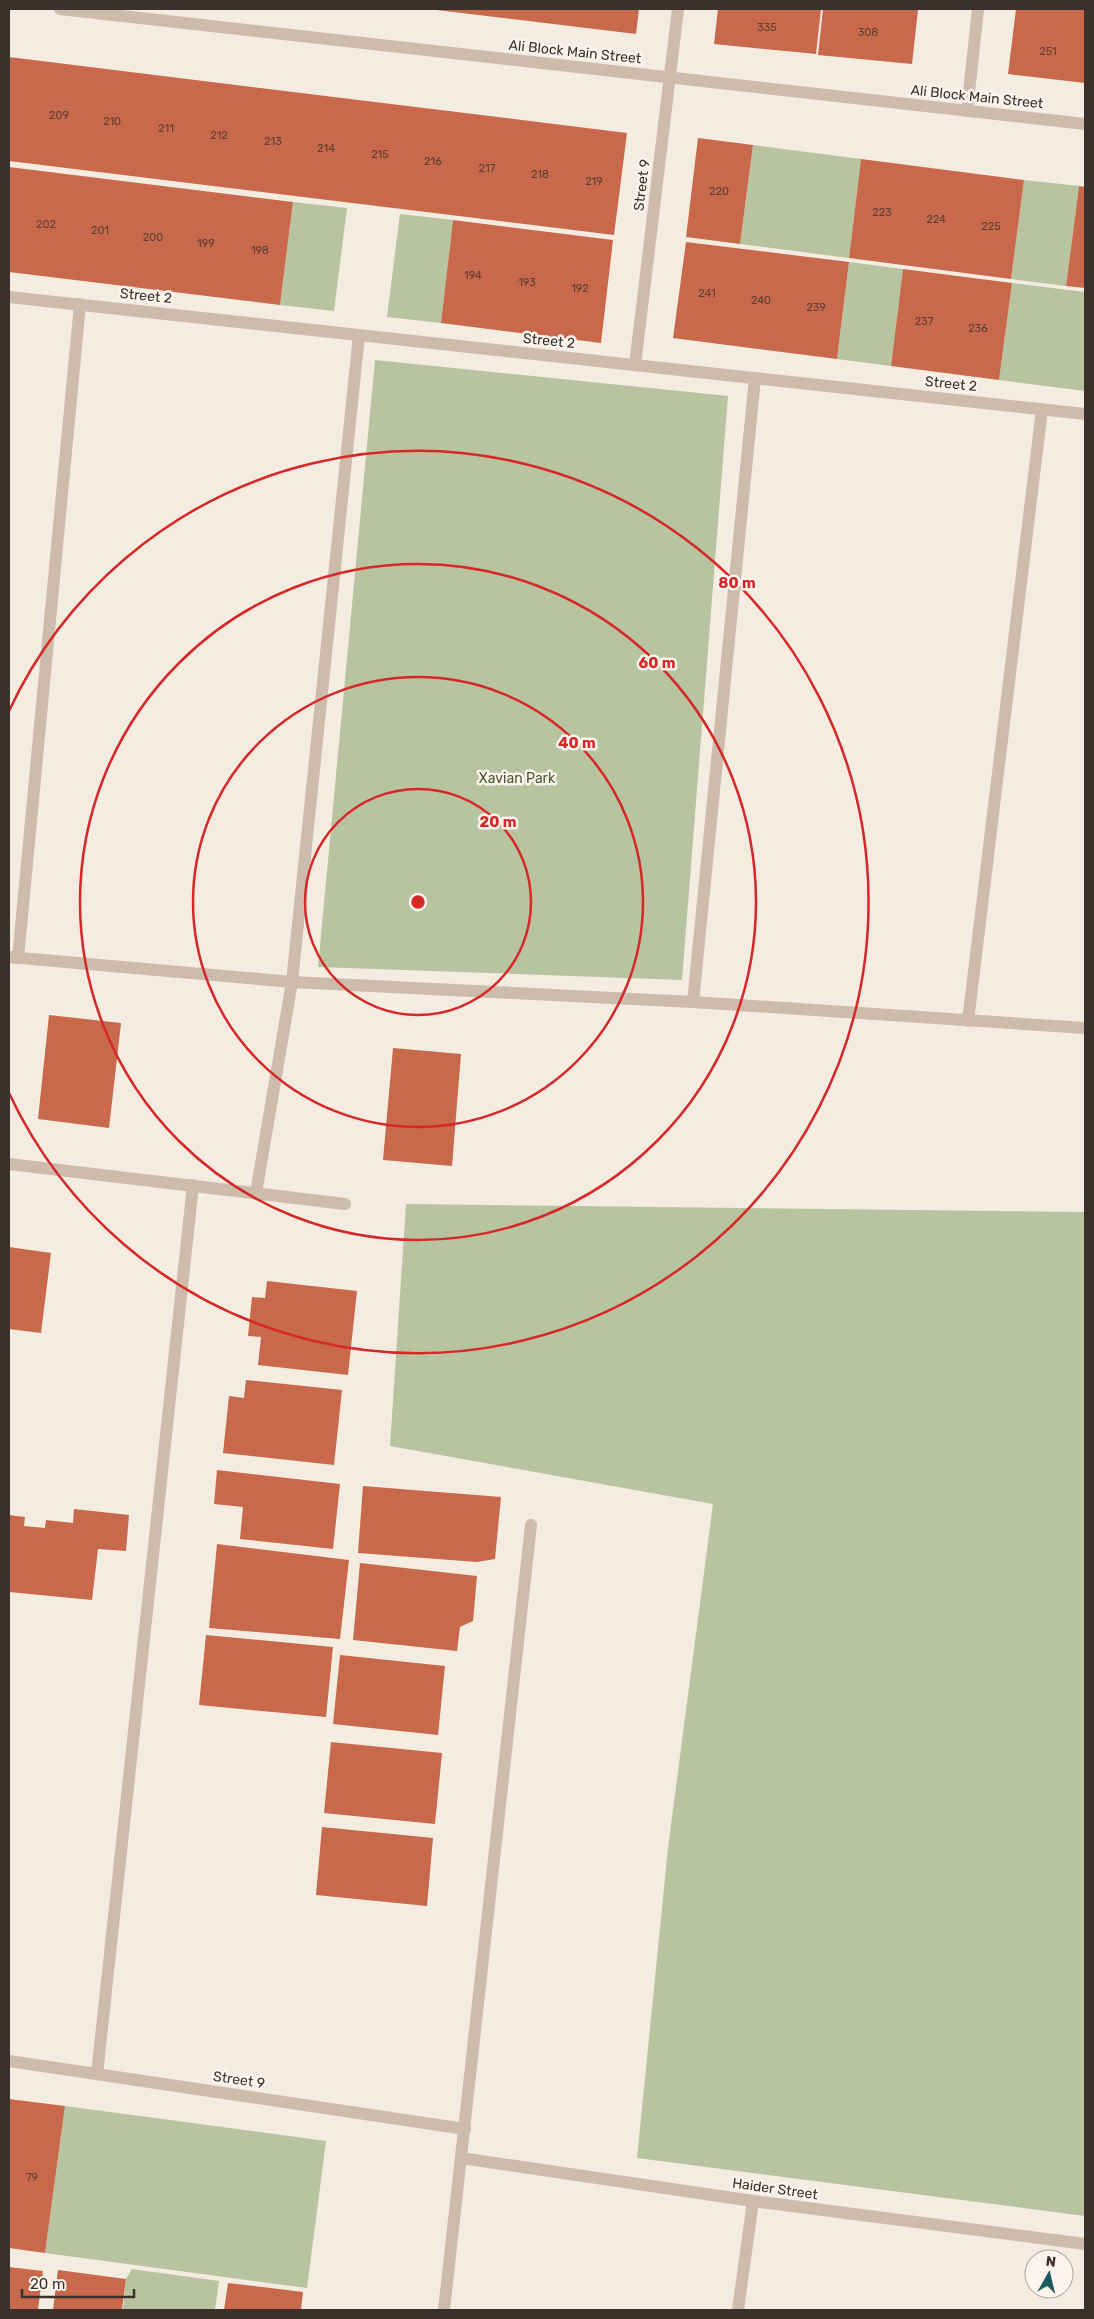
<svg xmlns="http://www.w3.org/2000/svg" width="1094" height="2319" viewBox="0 0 1094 2319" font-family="Rubik,sans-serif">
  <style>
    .green { fill: #b8c4a0 }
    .building { fill: #c8694b }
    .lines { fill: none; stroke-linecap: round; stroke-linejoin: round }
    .street { stroke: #cdbbac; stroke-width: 12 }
    .ring { fill: none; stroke: #d62828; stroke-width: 2.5 }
    .labels { text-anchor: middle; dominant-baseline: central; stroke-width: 5; stroke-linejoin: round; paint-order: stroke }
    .number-label { font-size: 11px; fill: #5e3e33 }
    .street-label { font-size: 14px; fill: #3b302b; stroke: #fbf5ee }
    .park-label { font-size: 14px; fill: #4a5a2e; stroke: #fbf5ee }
    .centre { fill: #d62828; stroke: #fbf5ee; stroke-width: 2.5 }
    .ring-label { font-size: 15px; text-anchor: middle; font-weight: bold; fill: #d62828; stroke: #fbf5ee; stroke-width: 5; stroke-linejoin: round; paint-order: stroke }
  </style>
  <rect width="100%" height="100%" fill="#f4ebe1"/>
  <g class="green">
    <path d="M753 145 861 159 849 258 740 244Z"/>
    <path d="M1024 180 1079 186 1066 286 1011 279Z"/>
    <path d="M293 202 347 208 334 311 280 305Z"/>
    <path d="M400 214 453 220 441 323 387 317Z"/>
    <path d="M849 262 903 269 891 366 837 359Z"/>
    <path d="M1012 283 1085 292V391L999 380Z"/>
    <path d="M375 360 728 396 682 980 318 967Z"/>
    <path d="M406 1204 1085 1212V2216L637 2158 668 1848 713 1504 390 1446Z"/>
    <path d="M65 2106 326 2141 307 2288 45 2253Z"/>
    <path d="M132 2269 219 2281 215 2310H123L126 2279Z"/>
  </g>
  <g class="building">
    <path d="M428 9H639L636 34Z"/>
    <path d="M718 9H821L816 54 714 44Z"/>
    <path d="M823 9 918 10 912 64 818 55Z"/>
    <path d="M1016 9H1085V83L1008 74Z"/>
    <path d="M9 57 627 133 614 235 9 161Z"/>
    <path d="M698 138 753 145 740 244 686 237Z"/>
    <path d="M861 159 1024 180 1011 279 849 258Z"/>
    <path d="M9 167 293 202 280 305 9 272Z"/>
    <path d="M1079 186 1085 187V288L1066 286Z"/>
    <path d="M453 220 613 240 601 343 441 323Z"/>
    <path d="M686 242 849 262 837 359 673 338Z"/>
    <path d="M903 269 1012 283 999 380 891 366Z"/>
    <path d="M49 1015 121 1023 109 1128 38 1119Z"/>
    <path d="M393 1048 461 1054 452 1166 383 1160Z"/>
    <path d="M9 1247 51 1253 41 1333 9 1329Z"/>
    <path d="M267 1281 357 1291 348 1375 258 1365 261 1337 248 1336 252 1297 265 1298Z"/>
    <path d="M246 1380 342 1390 334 1465 223 1453 229 1396 244 1398Z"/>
    <path d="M217 1470 340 1484 333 1549 240 1539 243 1507 214 1504Z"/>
    <path d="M363 1486 501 1497 495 1559 477 1562 358 1553Z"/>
    <path d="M74 1509 129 1515 126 1551 98 1549 92 1600 9 1592V1515L25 1517 24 1526 45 1528 46 1520 73 1523Z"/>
    <path d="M217 1544 349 1560 340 1639 209 1628Z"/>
    <path d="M360 1563 477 1576 473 1621 460 1627 457 1651 353 1640Z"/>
    <path d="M206 1635 333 1647 326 1717 199 1705Z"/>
    <path d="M340 1655 445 1666 438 1735 333 1724Z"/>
    <path d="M331 1742 442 1753 435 1824 324 1813Z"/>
    <path d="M322 1827 433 1838 427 1906 316 1895Z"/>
    <path d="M9 2099 65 2106 45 2253 9 2248Z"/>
    <path d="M9 2267 43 2271 38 2310H9Z"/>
    <path d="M58 2270 126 2279 122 2310H53Z"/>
    <path d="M228 2283 303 2292 301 2310H224Z"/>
  </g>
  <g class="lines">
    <g class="street">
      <path d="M60 9 1085 124"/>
      <path d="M967 111 978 9"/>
      <path d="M9 297 1085 414"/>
      <path d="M635 365 678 9"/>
      <path d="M9 957 292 982 693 1002 1085 1028"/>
      <path d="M18 958 80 304"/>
      <path d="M693 1002 755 378"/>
      <path d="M968 1021 1042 409"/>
      <path d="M9 1164 345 1204"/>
      <path d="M256 1193 292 982 359 335"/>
      <path d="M9 2061 465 2129"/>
      <path d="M97 2074 193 1185"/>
      <path d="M461 2158 753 2201 1085 2244"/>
      <path d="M444 2310 531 1525"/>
      <path d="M738 2310 753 2201"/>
    </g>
  </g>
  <g class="ring">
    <circle cx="418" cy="902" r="113"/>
    <circle cx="418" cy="902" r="225"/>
    <circle cx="418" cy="902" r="338"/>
    <path d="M9 711A451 451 0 1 1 9 1093"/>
  </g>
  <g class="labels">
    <g class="number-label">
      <text x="767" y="27">335</text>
      <text x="868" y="32">308</text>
      <text x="1048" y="51">251</text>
      <text x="59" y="115">209</text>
      <text x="112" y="121">210</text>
      <text x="166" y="128">211</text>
      <text x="219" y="135">212</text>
      <text x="273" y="141">213</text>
      <text x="326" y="148">214</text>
      <text x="380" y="154">215</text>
      <text x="433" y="161">216</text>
      <text x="487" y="168">217</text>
      <text x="540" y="174">218</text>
      <text x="594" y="181">219</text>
      <text x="719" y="191">220</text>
      <text x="882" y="212">223</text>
      <text x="936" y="219">224</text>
      <text x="46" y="224">202</text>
      <text x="991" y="226">225</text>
      <text x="100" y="230">201</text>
      <text x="153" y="237">200</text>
      <text x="206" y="243">199</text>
      <text x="260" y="250">198</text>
      <text x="473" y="275">194</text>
      <text x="527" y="282">193</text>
      <text x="580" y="288">192</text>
      <text x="707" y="293">241</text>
      <text x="761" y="300">240</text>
      <text x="816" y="307">239</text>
      <text x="924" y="321">237</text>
      <text x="978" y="328">236</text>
      <text x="32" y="2177">79</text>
    </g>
    <g class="street-label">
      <text transform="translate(575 52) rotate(6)">Ali Block Main Street</text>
      <text transform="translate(977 97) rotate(6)">Ali Block Main Street</text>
      <text transform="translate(642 185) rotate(-83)">Street 9</text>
      <text transform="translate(146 296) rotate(6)">Street 2</text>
      <text transform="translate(549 341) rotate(6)">Street 2</text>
      <text transform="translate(951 384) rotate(6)">Street 2</text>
      <text transform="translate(239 2080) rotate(8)">Street 9</text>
      <text transform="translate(775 2189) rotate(8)">Haider Street</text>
    </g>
    <g class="park-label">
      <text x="517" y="778">Xavian Park</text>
    </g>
  </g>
  <circle cx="418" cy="902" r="8" class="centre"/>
  <g class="ring-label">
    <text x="737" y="588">80 m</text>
    <text x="657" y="668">60 m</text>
    <text x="577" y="748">40 m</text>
    <text x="498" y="827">20 m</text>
  </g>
  <rect width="1094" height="2319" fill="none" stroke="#3b302b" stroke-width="20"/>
  <g transform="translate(1049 2274) rotate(8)"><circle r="24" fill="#fbf5ee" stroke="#aea6a0"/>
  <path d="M0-4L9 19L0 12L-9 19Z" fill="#1f5a5e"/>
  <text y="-8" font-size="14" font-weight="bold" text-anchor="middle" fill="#3b302b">N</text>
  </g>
  <path d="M22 2289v8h112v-8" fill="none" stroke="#3b302b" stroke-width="2.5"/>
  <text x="30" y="2289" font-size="15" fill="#3b302b" stroke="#fbf5ee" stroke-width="4" paint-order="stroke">20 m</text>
</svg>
